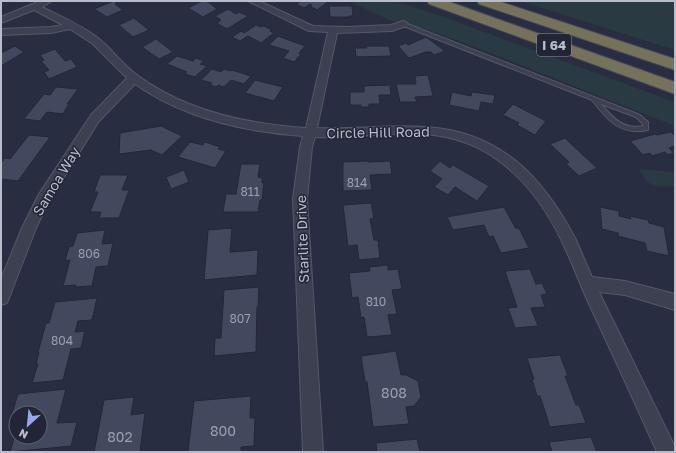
<svg xmlns="http://www.w3.org/2000/svg" width="676" height="453" viewBox="0 0 676 453" font-family="'Golos Text',sans-serif">
  <style>
    .green { fill: #2a3a42 }
    .building { fill: #42485e; stroke: #232738 }
    .lines { fill: none; stroke-linecap: round; stroke-linejoin: round }
    .service-casing { stroke: #545868; stroke-width: 2 }
    .minor-casing { stroke: #545868; stroke-width: 2 }
    .motorway-casing { stroke: #444858; stroke-width: 2 }
    .service { fill: #3c4051; fill-rule: evenodd }
    .minor { fill: #3c4051; fill-rule: evenodd }
    .motorway { fill: #76715a; fill-rule: evenodd }
    .labels { text-anchor: middle; dominant-baseline: central; stroke-width: 3; stroke-linejoin: round; paint-order: stroke }
    .number-label { font-size: 12px; fill: #9b9fb0 }
    .shield { fill: #212536; stroke: #8b8f9e; stroke-width: 1 }
    .shield-label { font-size: 13px; font-weight: bold; fill: #b9bccb }
    .street-label { font-size: 14px; fill: #b9bccb; stroke: #212536 }
    .near-number-label { font-size: 14px; fill: #9b9fb0 }
  </style>
  <rect width="100%" height="100%" fill="#282d41"/>
  <g class="green">
    <path d="M349 1H394L438 15 675 102V126L475 47 423 28 389 20Z"/>
    <path d="M520 1H675V50Z"/>
    <path d="M639 169 675 172V186C655 187 649 189 639 169Z"/>
  </g>
  <g class="building">
    <path d="M114 1 117 3 115 4 123 10 107 17 94 9Z"/>
    <path d="M202 1 208 2 217 9 203 17 188 8Z"/>
    <path d="M301 1H329L317 10 310 6 312 5 310 4 304 8 296 4Z"/>
    <path d="M329 6H352L353 16H349V17H330Z"/>
    <path d="M228 9 236 14 239 12 248 16 227 29 218 24 217 23 221 20 215 16Z"/>
    <path d="M134 18 149 30 133 37 119 25Z"/>
    <path d="M256 25 260 27 264 26 272 30 270 31 274 33 261 43 248 36 240 41 232 37 241 31 244 33Z"/>
    <path d="M278 36 305 46 299 53 301 54 294 62 283 58 289 51 269 45Z"/>
    <path d="M426 37 445 51 434 55 431 52H426L409 58 398 46 406 43 408 45Z"/>
    <path d="M156 39 164 45 173 52 159 59 142 47Z"/>
    <path d="M15 46 24 52 1 66V53Z"/>
    <path d="M366 46H389L391 56 356 57 355 48H367Z"/>
    <path d="M55 49 65 61 71 59 77 67 49 79 44 72 49 70 41 61 44 60 40 55Z"/>
    <path d="M177 56 193 61 196 58 204 61 200 64 207 66 195 77 185 74 187 72 167 64Z"/>
    <path d="M212 69 221 72 224 69 230 71 232 70 251 76 244 84 231 80 224 87 218 85 216 87 210 85 212 83 201 80Z"/>
    <path d="M428 75 433 96 415 97 417 102H400L396 84H416L415 76Z"/>
    <path d="M255 80 283 87 274 101 245 93Z"/>
    <path d="M390 85 391 95H379L380 104H369V107H361V105H350V92H364V86Z"/>
    <path d="M56 87 78 89 67 104H69L63 114 47 112 40 121 24 119 44 94 50 95Z"/>
    <path d="M452 92 471 96 472 92 495 95 493 104 481 102 479 111 449 105Z"/>
    <path d="M513 104 546 121 535 135 517 125 519 123 503 115Z"/>
    <path d="M161 126 182 136 162 155 151 150 119 154 120 133Z"/>
    <path d="M671 132 675 136V146L669 148 674 153 667 155 665 152 652 156 650 153 643 155 630 141 655 134 657 135Z"/>
    <path d="M29 135 50 137 18 181 1 179V163L5 158 10 159Z"/>
    <path d="M565 138 569 142 597 168 579 176 566 164 569 162 550 144Z"/>
    <path d="M190 142 203 145 204 142 208 143 220 147 218 149 226 151 215 168 178 157Z"/>
    <path d="M367 161 368 162 390 161 392 174 370 175 372 190 343 191V162Z"/>
    <path d="M440 161 450 168 453 165 489 186 477 201 455 187 448 195 434 187 442 179 430 171Z"/>
    <path d="M241 164H260L258 177 262 178V183H264L262 200H260L258 212H223L226 194H236Z"/>
    <path d="M184 170 189 182 171 189 166 177Z"/>
    <path d="M100 175H128L122 190H129L119 218H99L101 212H90L98 192H94Z"/>
    <path d="M371 203 374 218 370 219 374 240H378L380 258 359 260 357 245 348 246 343 205Z"/>
    <path d="M504 207 515 227V228H519L529 248 501 253 493 236 489 237 484 225 453 230 447 217Z"/>
    <path d="M600 207 619 211V216L631 219 630 216 648 220 649 223 664 227 669 256 647 251 645 243 618 236V233L602 229Z"/>
    <path d="M232 228 230 252 258 250 257 275 204 280 208 230Z"/>
    <path d="M105 230 102 244 113 243 108 266 96 267 92 286 75 287 76 285 63 286 70 260 65 261 69 247 73 246 77 233Z"/>
    <path d="M388 265V270L398 269 402 289 392 290 397 314 388 315 392 335 367 337 364 317 361 318 358 297 352 298 349 273 370 271 369 267Z"/>
    <path d="M530 269 536 284 542 283 547 294 541 295 545 307 531 308 538 326 515 328 508 308 517 307 505 271Z"/>
    <path d="M259 287 258 307H257L256 352 214 356 215 338H221L224 290Z"/>
    <path d="M97 298 92 320 78 321 75 332 85 331 81 348 71 349 63 380 32 383 38 364H36L39 352H38L46 323H49L55 302Z"/>
    <path d="M396 351 401 375H406L418 381 421 397 414 406 406 407 409 424 373 427 367 382H365L361 356Z"/>
    <path d="M560 355 568 376H565L574 400 576 405H579L586 423 550 427 540 396H537L532 379H534L527 358Z"/>
    <path d="M66 389 57 423 77 422 71 446 10 452 16 432V437H40V413H16V420H10L18 394Z"/>
    <path d="M251 396 250 418H255L254 446 241 447V452H188L194 401Z"/>
    <path d="M134 397 131 415 145 413 140 452H94L104 400Z"/>
    <path d="M591 437 597 452H552L549 442Z"/>
    <path d="M417 439 420 452H377L376 443Z"/>
  </g>
  <g class="lines">
    <defs>
      <path id="service" d="M401 23H405L640 115 648 122V130C621 136 607 120 592 100L401 25ZM601 104 636 117 643 124V126C623 130 613 118 601 104Z"/>
      <path id="minor" d="M40 1H52L42 7C60 16 81 25 98 38 112 49 122 64 137 75 185 111 247 124 306 128L328 32 309 31 248 1H259L313 26 347 27 391 25 403 21 406 22 408 24 406 26 392 31 337 33 317 128C354 130 390 124 427 127 500 132 542 176 575 238 581 251 586 264 592 277L625 281 675 294V310L625 295 599 292 674 445 675 452H657C635 403 613 355 590 306 581 287 574 267 565 248 543 199 507 153 454 139 411 127 359 139 315 137L312 147 307 199 323 452H303L293 199 300 147 303 136C245 132 183 118 135 84L99 121 49 201 36 228 7 303 1 305V279L22 228 39 194 91 115 127 78 93 44 70 29 51 33 1 35V29L51 27 63 25 34 10 1 23V17Z"/>
      <g id="motorway">
        <path d="M427 1H447L675 82V94L429 4Z"/>
        <path d="M477 1H498L675 59V70L479 4Z"/>
      </g>
    </defs>
    <use href="#service" class="service-casing"/>
    <use href="#minor" class="minor-casing"/>
    <use href="#motorway" class="motorway-casing"/>
    <use href="#service" class="service"/>
    <use href="#minor" class="minor"/>
    <use href="#motorway" class="motorway"/>
  </g>
  <g class="labels">
    <g class="number-label">
      <text x="357" y="182">814</text>
      <text x="250" y="191">811</text>
      <text x="89" y="253">806</text>
      <text x="376" y="301">810</text>
      <text x="240" y="318">807</text>
      <text x="62" y="340">804</text>
    </g>
    <rect class="shield" x="537" y="34" width="34" height="22" rx="3"/>
    <g class="shield-label">
      <text x="554" y="45">I 64</text>
    </g>
    <g class="street-label">
      <text transform="translate(378 132) rotate(-1)">Circle Hill Road</text>
      <text transform="translate(56 181) rotate(-59)">Samoa Way</text>
      <text transform="translate(302 239) rotate(-92)">Starlite Drive</text>
    </g>
    <g class="near-number-label">
      <text x="394" y="392">808</text>
      <text x="223" y="430">800</text>
      <text x="120" y="436">802</text>
    </g>
  </g>
  <rect width="676" height="453" fill="none" stroke="#b9bccb" stroke-width="4"/>
  <g transform="translate(28 425) rotate(207)"><circle r="19" fill="#212536" stroke="#5e6172"/>
  <path d="M0-3L7 15L0 10L-7 15Z" fill="#96a7f2"/>
  <text y="-6" font-size="11" font-weight="bold" text-anchor="middle" fill="#b9bccb">N</text>
  </g>
</svg>
